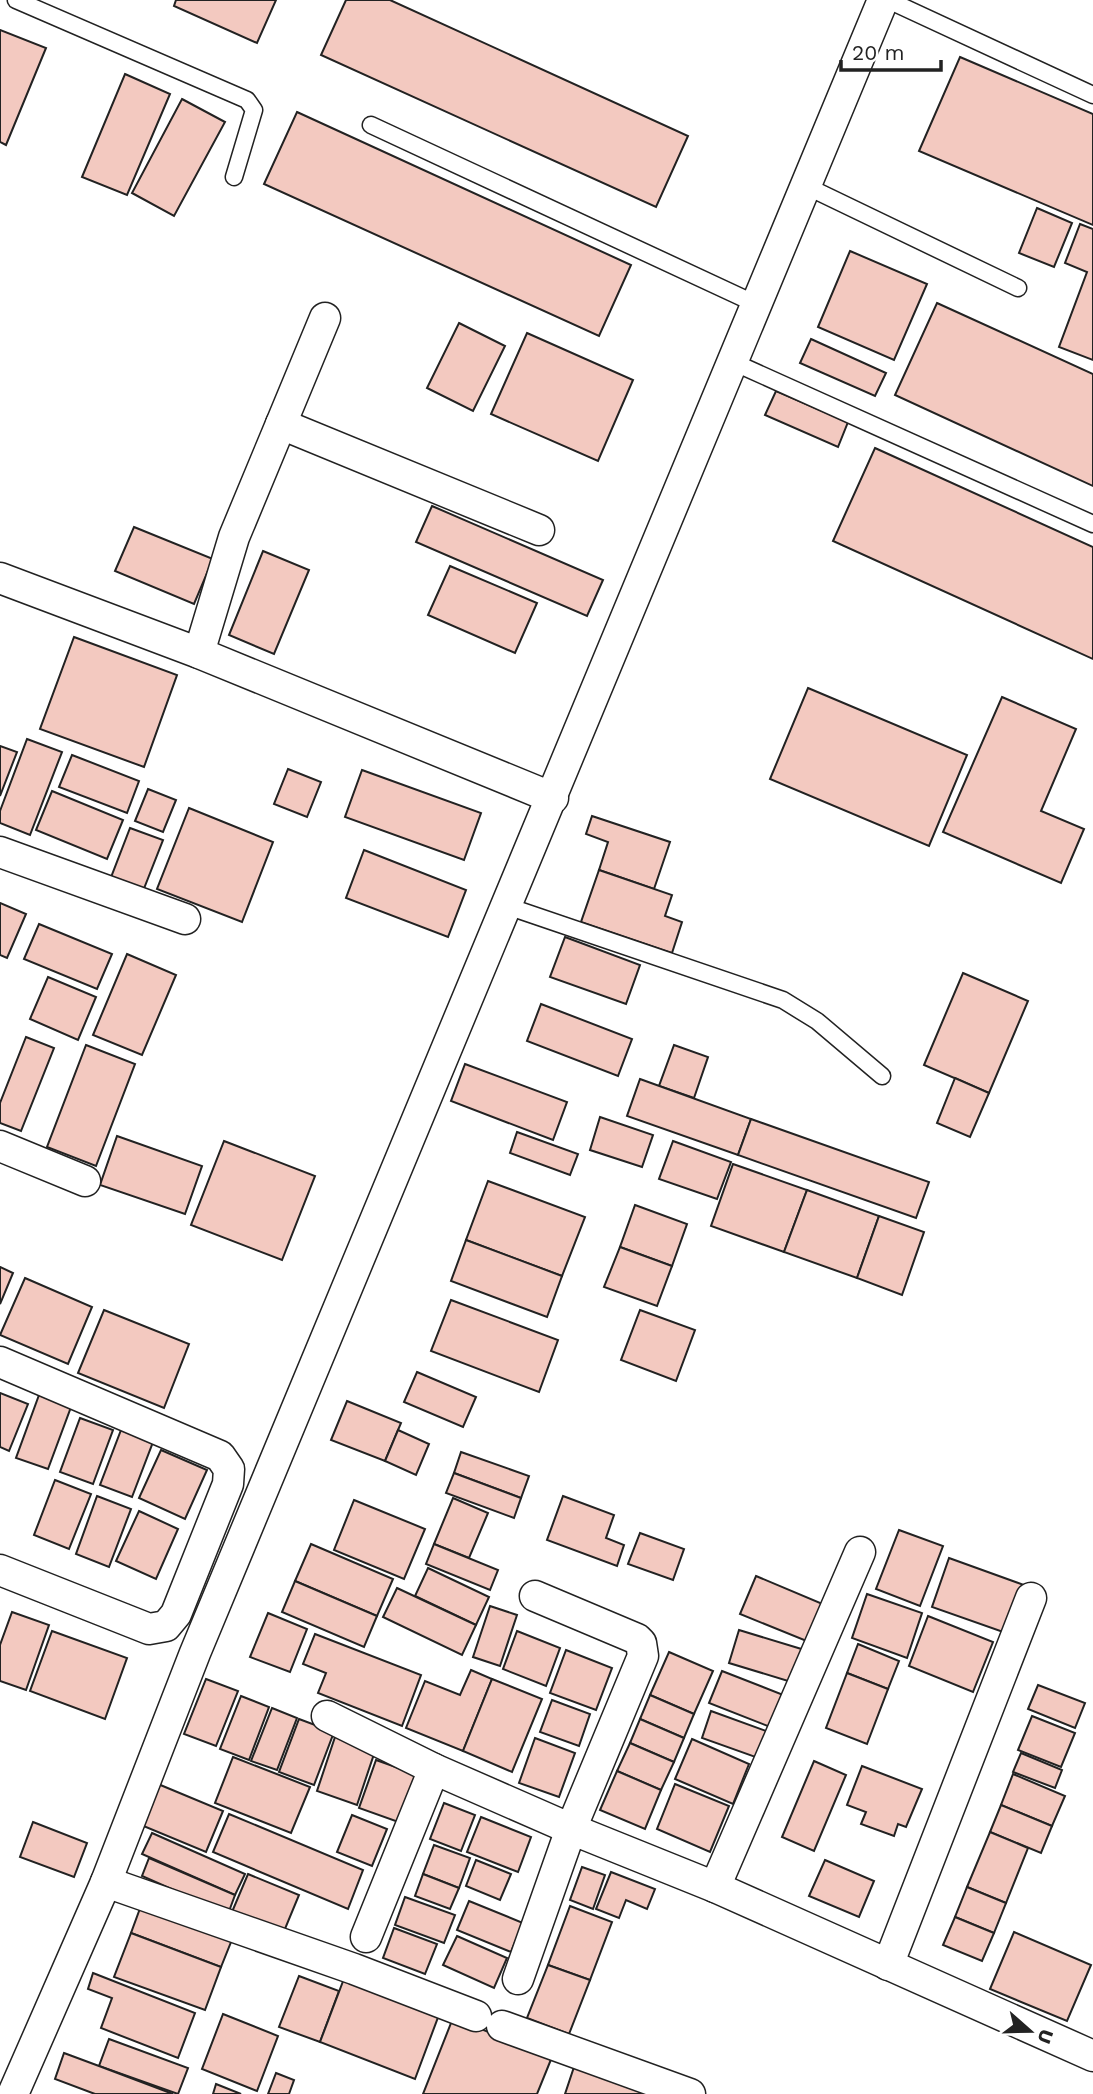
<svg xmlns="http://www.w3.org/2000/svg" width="1093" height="2094" viewBox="0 0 1093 2094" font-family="'Work Sans',sans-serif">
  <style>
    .building { fill: #f3c9c0; stroke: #222; stroke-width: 2 }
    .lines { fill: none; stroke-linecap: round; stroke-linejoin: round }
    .lane-casing { stroke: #222; stroke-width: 19 }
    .street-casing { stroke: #222; stroke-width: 33 }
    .lane { stroke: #fff; stroke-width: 16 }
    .street { stroke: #fff; stroke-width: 30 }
  </style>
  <rect width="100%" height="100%" fill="#fff"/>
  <g class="building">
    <path d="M176 0H276L257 43 174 6Z"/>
    <path d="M346 0H390L688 136 656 207 321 55Z"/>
    <path d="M0 30 46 48 6 145 0 142Z"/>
    <path d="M960 57 1093 114V225L919 151Z"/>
    <path d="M125 74 170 94 127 195 82 177Z"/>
    <path d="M182 99 225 122 174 216 132 193Z"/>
    <path d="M297 112 631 265 599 336 264 184Z"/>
    <path d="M1037 208 1072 223 1054 267 1019 253Z"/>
    <path d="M1080 224 1093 229V360L1059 347 1087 272 1065 263Z"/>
    <path d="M850 251 927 284 894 360 818 327Z"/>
    <path d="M937 303 1093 374V486L895 395Z"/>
    <path d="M459 323 505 346 473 411 427 388Z"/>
    <path d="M527 333 633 380 598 461 491 414Z"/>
    <path d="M811 339 886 373 875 396 800 363Z"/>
    <path d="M776 391 848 422 838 447 765 415Z"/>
    <path d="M875 448 1093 547V659L833 541Z"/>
    <path d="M432 506 603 580 587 616 416 542Z"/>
    <path d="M134 527 213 559 194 604 115 571Z"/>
    <path d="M263 551 309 570 274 654 229 635Z"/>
    <path d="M450 566 537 603 515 653 428 615Z"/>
    <path d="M74 637 177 675 144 767 40 729Z"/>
    <path d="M808 688 967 755 929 846 770 779Z"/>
    <path d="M1002 697 1076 729 1041 811 1084 829 1061 883 943 832Z"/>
    <path d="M27 739 62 752 30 835 0 823V811Z"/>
    <path d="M0 746 17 752 0 796Z"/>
    <path d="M72 755 139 781 127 813 59 787Z"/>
    <path d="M288 769 321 782 307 817 274 804Z"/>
    <path d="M362 770 481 813 464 860 345 817Z"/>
    <path d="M148 789 176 800 163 832 135 821Z"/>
    <path d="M52 791 123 820 107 859 36 830Z"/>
    <path d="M189 808 273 842 242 922 157 889Z"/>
    <path d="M592 816 670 842 654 889 599 870 608 842 586 834Z"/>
    <path d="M130 828 163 840 143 891 110 880Z"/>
    <path d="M364 850 466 890 448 937 346 898Z"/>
    <path d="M599 870 672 895 665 916 682 922 672 953 581 922Z"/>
    <path d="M0 903 26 914 7 958 0 955Z"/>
    <path d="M39 924 112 954 97 989 24 959Z"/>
    <path d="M565 937 640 965 626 1004 550 977Z"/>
    <path d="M127 954 176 975 142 1055 93 1035Z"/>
    <path d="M963 973 1028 1001 989 1093 924 1065Z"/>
    <path d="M48 977 96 997 78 1040 30 1019Z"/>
    <path d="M541 1004 632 1039 618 1076 527 1041Z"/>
    <path d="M26 1037 54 1048 21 1131 0 1123V1103Z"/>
    <path d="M86 1045 135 1064 96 1166 47 1147Z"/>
    <path d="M674 1045 708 1057 694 1098 659 1086Z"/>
    <path d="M465 1064 567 1102 553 1140 451 1101Z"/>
    <path d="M955 1078 989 1093 970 1137 937 1123Z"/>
    <path d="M640 1079 751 1119 738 1155 627 1116Z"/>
    <path d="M600 1117 653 1135 642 1167 590 1150Z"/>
    <path d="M751 1119 929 1182 916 1218 738 1155Z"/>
    <path d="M517 1132 578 1154 570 1175 510 1153Z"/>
    <path d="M117 1136 202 1166 185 1214 100 1185Z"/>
    <path d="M224 1141 315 1176 282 1260 191 1225Z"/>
    <path d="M673 1141 731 1162 717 1199 659 1179Z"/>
    <path d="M733 1164 807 1190 784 1252 711 1226Z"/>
    <path d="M488 1181 585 1217 562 1276 466 1240Z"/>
    <path d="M807 1190 879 1216 857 1278 784 1252Z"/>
    <path d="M635 1205 687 1224 672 1266 620 1247Z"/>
    <path d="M879 1216 924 1232 902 1295 857 1278Z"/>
    <path d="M466 1240 562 1276 547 1317 451 1281Z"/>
    <path d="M620 1247 672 1266 657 1306 604 1287Z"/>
    <path d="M0 1267 13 1273 0 1304Z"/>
    <path d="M25 1278 92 1307 68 1364 0 1335Z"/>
    <path d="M451 1300 558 1340 539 1392 431 1351Z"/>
    <path d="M104 1310 189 1344 164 1408 78 1373Z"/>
    <path d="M640 1310 695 1330 676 1381 621 1360Z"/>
    <path d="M417 1372 476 1397 463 1427 404 1402Z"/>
    <path d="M0 1393 28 1404 9 1451 0 1447Z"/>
    <path d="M39 1395 71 1407 48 1469 16 1458Z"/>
    <path d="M347 1401 401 1423 385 1461 331 1440Z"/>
    <path d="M80 1418 113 1430 93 1484 60 1472Z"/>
    <path d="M121 1430 153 1442 132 1497 100 1485Z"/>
    <path d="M398 1430 429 1444 416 1475 385 1461Z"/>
    <path d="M161 1450 207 1470 185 1519 139 1498Z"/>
    <path d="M461 1452 529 1476 521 1498 454 1473Z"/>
    <path d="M454 1473 521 1498 514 1518 446 1493Z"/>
    <path d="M55 1480 91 1494 69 1549 34 1535Z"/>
    <path d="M97 1496 131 1509 109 1567 76 1554Z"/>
    <path d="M563 1496 614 1515 606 1538 624 1545 617 1566 547 1540Z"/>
    <path d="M453 1498 488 1513 469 1558 434 1544Z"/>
    <path d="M354 1500 425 1529 404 1579 334 1550Z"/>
    <path d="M139 1511 178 1529 156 1579 116 1561Z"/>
    <path d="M899 1530 943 1546 920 1606 876 1589Z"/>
    <path d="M640 1533 684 1549 673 1580 628 1564Z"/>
    <path d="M311 1544 393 1579 377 1616 295 1581Z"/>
    <path d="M434 1544 498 1570 490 1590 426 1564Z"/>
    <path d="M949 1558 1024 1585 1006 1633 932 1607Z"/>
    <path d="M428 1568 489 1597 476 1625 415 1596Z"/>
    <path d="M756 1576 825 1605 809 1642 740 1614Z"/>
    <path d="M295 1581 377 1616 364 1647 282 1612Z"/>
    <path d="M397 1588 476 1625 462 1655 383 1617Z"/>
    <path d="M867 1594 922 1613 907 1658 852 1638Z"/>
    <path d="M490 1606 517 1615 500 1666 473 1657Z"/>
    <path d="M12 1612 49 1625 26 1690 0 1681V1645Z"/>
    <path d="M268 1613 307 1629 290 1672 250 1657Z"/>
    <path d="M928 1616 993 1642 973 1692 909 1666Z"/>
    <path d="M739 1630 808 1651 798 1684 729 1663Z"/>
    <path d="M52 1631 127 1658 105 1719 30 1691Z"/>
    <path d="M517 1631 560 1648 546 1686 503 1669Z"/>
    <path d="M315 1634 421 1675 402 1726 318 1693 326 1673 303 1664Z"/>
    <path d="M858 1644 899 1661 888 1689 847 1673Z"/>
    <path d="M566 1650 612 1668 596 1710 550 1693Z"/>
    <path d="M669 1652 713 1671 694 1714 650 1695Z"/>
    <path d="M471 1670 492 1679 463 1751 406 1728 425 1681 460 1695Z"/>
    <path d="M722 1671 791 1698 778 1730 709 1703Z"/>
    <path d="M847 1673 888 1689 867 1744 826 1728Z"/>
    <path d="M206 1679 238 1691 216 1746 184 1734Z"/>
    <path d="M492 1679 542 1699 512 1772 463 1751Z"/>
    <path d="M1038 1685 1085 1703 1075 1728 1028 1709Z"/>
    <path d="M650 1695 694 1714 684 1738 640 1719Z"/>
    <path d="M241 1696 269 1707 249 1760 220 1749Z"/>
    <path d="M552 1700 590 1714 579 1746 540 1732Z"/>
    <path d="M272 1708 297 1718 277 1770 251 1761Z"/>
    <path d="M711 1711 777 1735 767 1761 702 1738Z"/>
    <path d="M1032 1716 1075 1733 1061 1767 1018 1750Z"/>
    <path d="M299 1719 334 1732 314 1785 279 1772Z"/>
    <path d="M640 1719 684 1738 674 1762 630 1743Z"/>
    <path d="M336 1734 376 1748 357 1805 317 1791Z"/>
    <path d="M535 1738 575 1753 559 1797 519 1783Z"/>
    <path d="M692 1739 749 1764 733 1804 675 1779Z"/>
    <path d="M630 1743 674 1762 661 1790 617 1771Z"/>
    <path d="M1021 1753 1062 1770 1055 1788 1013 1772Z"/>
    <path d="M233 1757 310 1787 291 1833 215 1803Z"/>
    <path d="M376 1760 421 1776 404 1824 359 1808Z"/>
    <path d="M814 1761 846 1775 814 1851 782 1837Z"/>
    <path d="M862 1766 922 1789 906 1827 898 1824 894 1836 861 1824 866 1812 847 1805Z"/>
    <path d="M617 1771 661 1790 645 1829 600 1810Z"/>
    <path d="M1013 1774 1065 1796 1052 1826 1001 1805Z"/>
    <path d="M158 1784 223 1811 206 1852 141 1825Z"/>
    <path d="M675 1784 729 1806 710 1852 657 1829Z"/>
    <path d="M444 1803 475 1815 461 1851 430 1839Z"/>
    <path d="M1001 1805 1052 1826 1041 1853 990 1832Z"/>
    <path d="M229 1814 363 1870 348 1909 213 1852Z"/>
    <path d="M352 1815 387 1829 372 1866 337 1852Z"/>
    <path d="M481 1817 531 1837 518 1872 467 1852Z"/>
    <path d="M33 1822 87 1843 74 1877 20 1857Z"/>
    <path d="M990 1832 1028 1848 1006 1903 967 1887Z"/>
    <path d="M152 1833 245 1874 235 1895 142 1854Z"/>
    <path d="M434 1845 470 1858 459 1888 423 1874Z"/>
    <path d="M149 1858 235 1895 228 1914 142 1876Z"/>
    <path d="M476 1860 511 1874 500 1900 466 1886Z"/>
    <path d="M825 1860 874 1881 859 1917 809 1896Z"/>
    <path d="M582 1867 605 1875 593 1909 570 1900Z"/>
    <path d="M611 1872 655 1889 647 1909 626 1900 619 1918 596 1909Z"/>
    <path d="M248 1874 299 1895 280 1941 229 1919Z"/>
    <path d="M423 1874 459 1888 450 1909 415 1896Z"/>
    <path d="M967 1887 1006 1903 994 1933 955 1917Z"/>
    <path d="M405 1897 455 1915 444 1943 395 1925Z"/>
    <path d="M469 1901 523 1923 511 1952 457 1930Z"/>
    <path d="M142 1903 233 1937 221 1967 131 1933Z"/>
    <path d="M570 1906 612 1922 590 1980 548 1965Z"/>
    <path d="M955 1917 994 1933 982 1961 943 1945Z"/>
    <path d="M394 1928 437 1944 425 1974 383 1958Z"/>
    <path d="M1014 1932 1091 1965 1067 2021 990 1989Z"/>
    <path d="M131 1933 221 1967 205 2010 114 1977Z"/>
    <path d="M457 1936 507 1958 494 1988 443 1965Z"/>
    <path d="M548 1965 590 1980 569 2034 527 2018Z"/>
    <path d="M93 1973 195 2013 178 2058 101 2028 112 1998 88 1989Z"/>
    <path d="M299 1976 339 1991 320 2042 279 2027Z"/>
    <path d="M345 1976 440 2012 415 2079 320 2042Z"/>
    <path d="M223 2014 278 2036 257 2091 202 2069Z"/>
    <path d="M453 2018 552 2057 537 2094H423Z"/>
    <path d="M109 2039 188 2068 178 2094 99 2066Z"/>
    <path d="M64 2053 99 2066 173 2094H95L55 2079Z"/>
    <path d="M574 2067 656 2094H565Z"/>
    <path d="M276 2073 294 2080 289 2094H268Z"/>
    <path d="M216 2084 241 2094H213Z"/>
  </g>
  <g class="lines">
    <defs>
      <g id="lane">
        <path d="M16 0 247 100 254 110 234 177"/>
        <path d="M888 0 1093 95"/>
        <path d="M371 125 758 305"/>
        <path d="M806 186 1018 288"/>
        <path d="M733 362 1093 524"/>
        <path d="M507 906 783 1000 817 1021 882 1076"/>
      </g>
      <g id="street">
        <path d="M281 424 325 318"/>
        <path d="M0 578 199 653 553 798"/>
        <path d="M199 653 234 537 281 424 539 530"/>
        <path d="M0 852 185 919"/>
        <path d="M0 1146 85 1181"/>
        <path d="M0 1362 220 1456 229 1469 228 1484 176 1614 166 1626 149 1629 0 1570"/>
        <path d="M327 1716 434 1769 571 1829 715 1887 1093 2056"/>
        <path d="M106 1882 354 1969 476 2016"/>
        <path d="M715 1887 860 1552"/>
        <path d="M366 1937 434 1769"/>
        <path d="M888 1965 1031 1598"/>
        <path d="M518 1979 571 1829 643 1656 641 1643 637 1639 535 1596"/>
        <path d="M502 2026 690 2094"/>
        <path d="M13 2094 106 1882 195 1653 883 0"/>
      </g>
    </defs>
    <use href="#lane" class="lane-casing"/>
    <use href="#street" class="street-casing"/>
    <use href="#lane" class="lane"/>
    <use href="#street" class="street"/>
  </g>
  <g transform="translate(1030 2031) rotate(110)" stroke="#ffffff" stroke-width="5" paint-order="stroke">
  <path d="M0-5L12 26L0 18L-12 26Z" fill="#222222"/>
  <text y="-10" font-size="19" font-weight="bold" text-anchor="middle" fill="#222222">U</text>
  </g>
  <path d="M841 60v10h100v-10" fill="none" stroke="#222222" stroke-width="3.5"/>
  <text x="852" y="60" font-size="21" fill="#222222" stroke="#ffffff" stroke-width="5" paint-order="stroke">20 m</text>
</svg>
